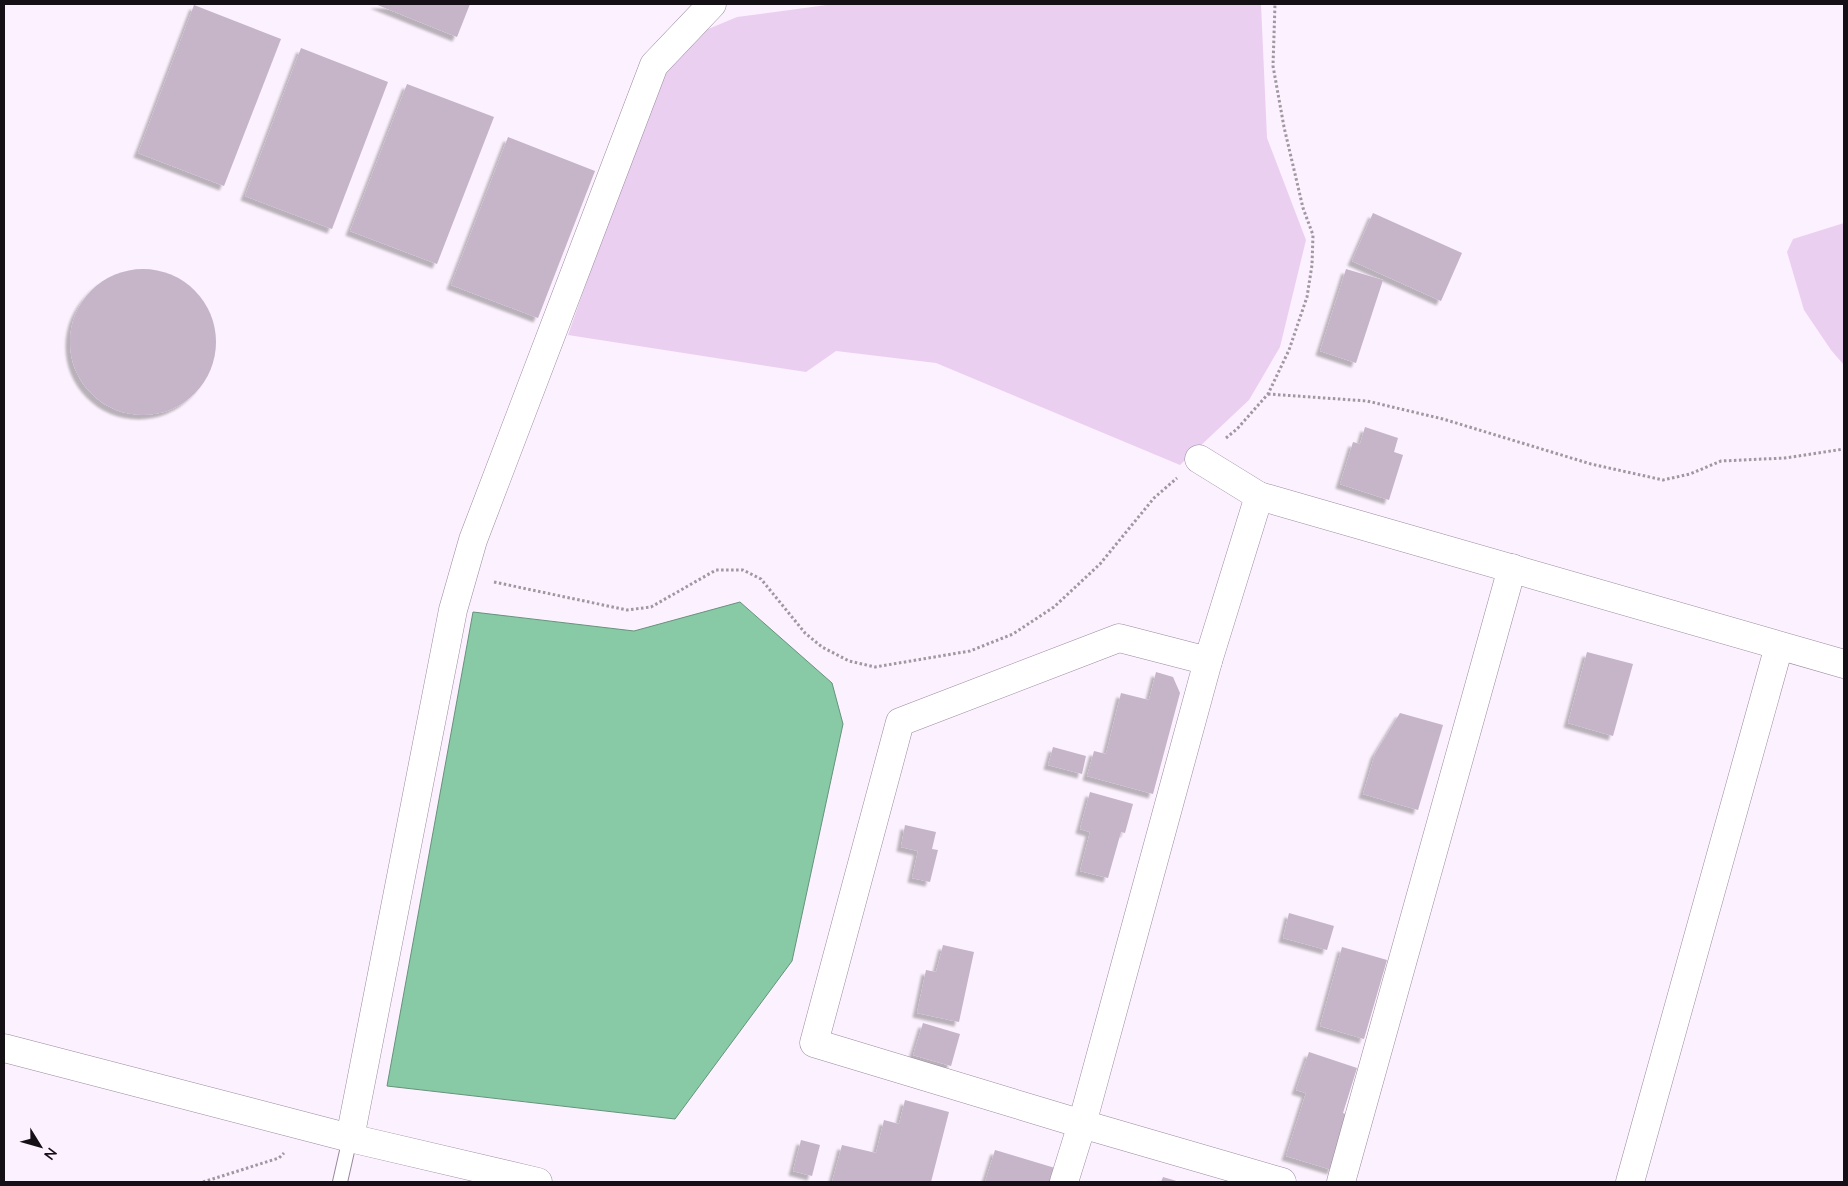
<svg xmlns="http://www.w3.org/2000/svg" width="1848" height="1186" viewBox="0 0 1848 1186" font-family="Lato,sans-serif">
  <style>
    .green { fill: #ebcff1 }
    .water { fill: #88caa6; stroke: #66927b }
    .building { fill: #c6b4c9; filter: url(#shadow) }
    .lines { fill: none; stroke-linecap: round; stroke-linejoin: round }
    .service-casing { stroke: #9a899e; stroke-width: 16 }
    .minor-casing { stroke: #9a899e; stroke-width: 29 }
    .tertiary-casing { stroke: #9a899e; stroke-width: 29 }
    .path { stroke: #a097a1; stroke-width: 3; stroke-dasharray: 2.5 2.5; stroke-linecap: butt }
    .service { stroke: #fff; stroke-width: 14 }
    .minor { stroke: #fff; stroke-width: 28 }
    .tertiary { stroke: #fff; stroke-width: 28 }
  </style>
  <defs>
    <filter id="shadow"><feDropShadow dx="-4.5" dy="4.5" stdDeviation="1" flood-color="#0004"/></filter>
  </defs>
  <rect width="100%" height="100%" fill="#fcf1fe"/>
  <g class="green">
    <path d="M834 4H1261L1267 138 1306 240 1280 347 1249 400 1180 465 936 363 836 351 806 372 568 335 670 45 737 17Z"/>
    <path d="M1844 223V365L1831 350 1804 310 1787 252 1793 239Z"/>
  </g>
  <path class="water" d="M740 602 832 683 843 724 792 961 675 1119 387 1086 473 612 634 631Z"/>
  <g class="building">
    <path d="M375 4H470L457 37Z"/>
    <path d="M194 5 281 39 224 186 138 153Z"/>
    <path d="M301 48 388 82 332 229 245 196Z"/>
    <path d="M407 84 494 117 437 264 350 231Z"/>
    <path d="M508 137 595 171 538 318 451 285Z"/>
    <path d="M1373 213 1462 253 1441 301 1352 261Z"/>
    <circle cx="143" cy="342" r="73"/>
    <path d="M1346 269 1383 280 1356 363 1320 351Z"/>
    <path d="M1365 427 1398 438 1394 452 1403 455 1389 500 1340 484 1353 442 1360 444Z"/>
    <path d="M1587 652 1633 664 1613 736 1568 723Z"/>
    <path d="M1156 672 1173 677 1180 693 1153 794 1087 776 1094 751 1106 754 1121 693 1149 700Z"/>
    <path d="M1400 713 1443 725 1418 810 1363 794 1375 754Z"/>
    <path d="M1053 747 1086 756 1082 774 1048 765Z"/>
    <path d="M1090 792 1133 804 1125 833 1121 832 1108 878 1080 871 1090 832 1080 829Z"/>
    <path d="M905 825 936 832 932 849 938 850 930 882 912 878 918 851 901 847Z"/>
    <path d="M1289 913 1334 926 1327 950 1283 938Z"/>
    <path d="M943 945 974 952 959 1022 917 1013 926 970 936 972Z"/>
    <path d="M1342 947 1387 960 1364 1039 1320 1026Z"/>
    <path d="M923 1023 960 1034 951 1066 913 1055Z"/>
    <path d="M1309 1052 1357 1068 1343 1113 1350 1116 1332 1170 1286 1156 1306 1093 1296 1090Z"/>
    <path d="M905 1100 949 1112 931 1182H832L842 1145 876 1153 884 1120 899 1124Z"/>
    <path d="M801 1140 820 1145 812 1176 793 1171Z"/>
    <path d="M995 1150 1055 1168 1050 1182H985Z"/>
    <path d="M1163 1177 1180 1182H1161Z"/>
  </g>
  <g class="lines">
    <defs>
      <path id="service" d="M340 1182 350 1138"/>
      <g id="minor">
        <path d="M1199 459 1259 496 1844 664"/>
        <path d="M1259 496 1208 661 1119 638 900 722 814 1043 1082 1124 1282 1182"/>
        <path d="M350 1138 453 610 473 540 654 65 712 4"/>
        <path d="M1064 1182 1082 1124 1208 661"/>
        <path d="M1341 1182 1512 568"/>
        <path d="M1630 1182 1779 646"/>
      </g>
      <path id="tertiary" d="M4 1048 350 1138 538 1182"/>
    </defs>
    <use href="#service" class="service-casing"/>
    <use href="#minor" class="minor-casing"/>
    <use href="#tertiary" class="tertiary-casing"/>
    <g class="path">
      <path d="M1268 394 1367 401 1443 419 1591 464 1663 480 1690 474 1721 461 1785 458 1844 449"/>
      <path d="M1226 438 1237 429 1268 394 1289 350 1307 297 1312 265 1313 235 1303 208 1284 127 1273 66 1275 4"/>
      <path d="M494 582 627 610 651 607 716 570H743L761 579 805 633 822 647 849 661 875 667 970 651 1013 634 1054 607 1100 564 1154 498 1177 478"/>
      <path d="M203 1182 279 1158 284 1153"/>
    </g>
    <use href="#service" class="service"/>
    <use href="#minor" class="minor"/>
    <use href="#tertiary" class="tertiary"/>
  </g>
  <rect width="1848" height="1186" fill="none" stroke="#150f16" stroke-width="10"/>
  <g transform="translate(40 1146) rotate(127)" stroke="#fcf1fe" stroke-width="4" paint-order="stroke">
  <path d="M0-4L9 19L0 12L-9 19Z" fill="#150f16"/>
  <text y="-8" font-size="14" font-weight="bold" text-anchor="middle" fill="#150f16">N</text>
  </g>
</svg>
